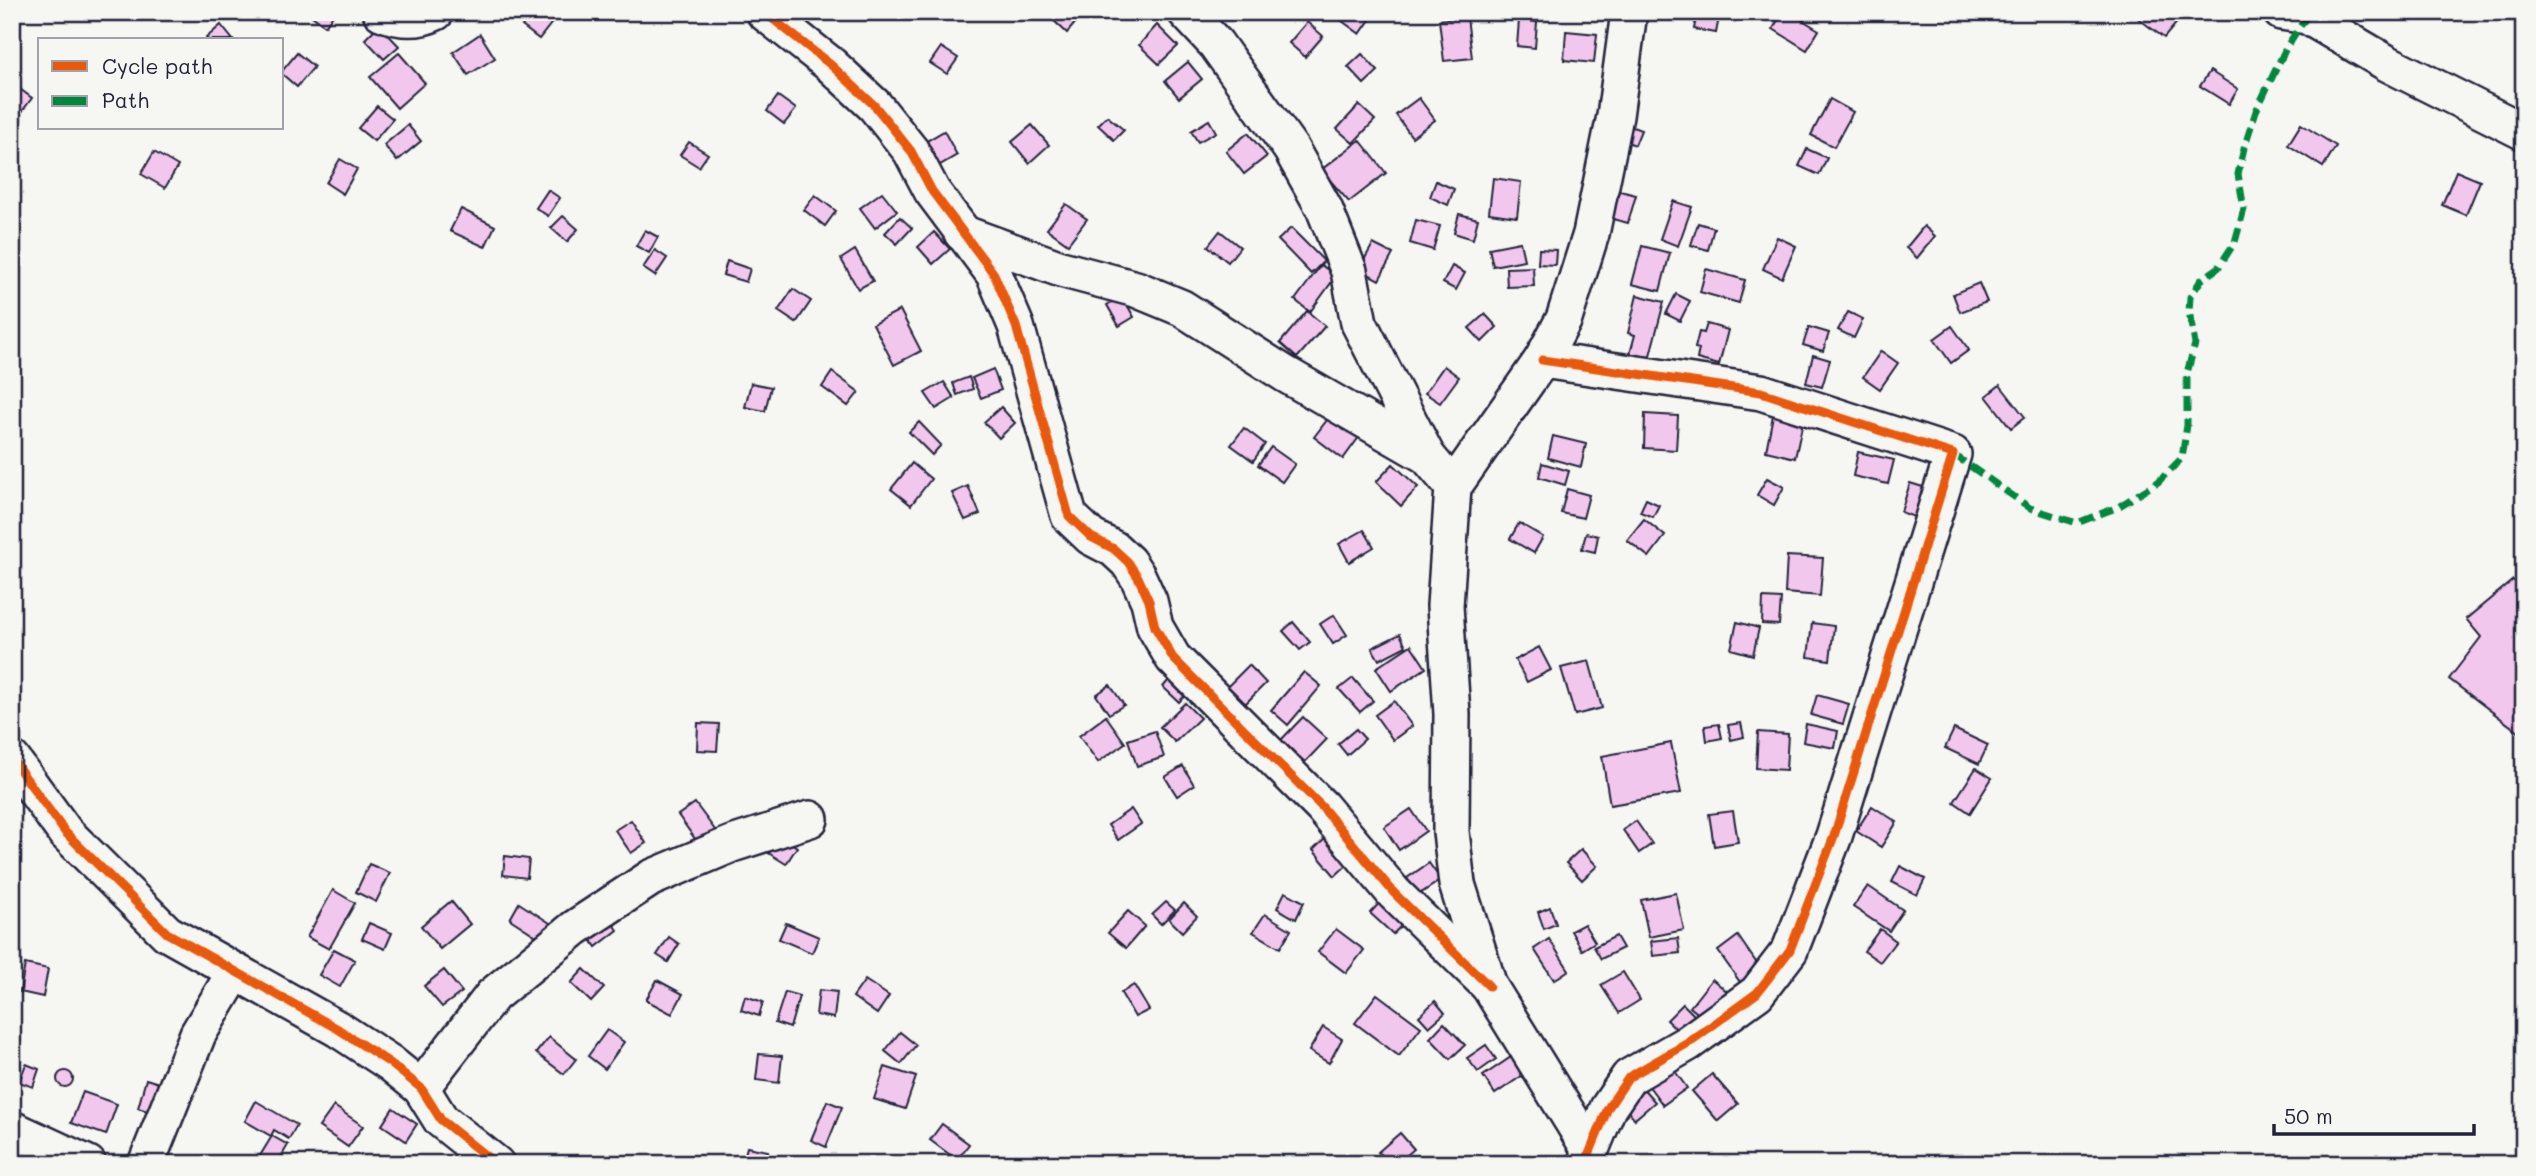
<svg xmlns="http://www.w3.org/2000/svg" width="2536" height="1176" viewBox="0 0 2536 1176" font-family="Mali,sans-serif">
  <style>
    .building { fill: #f2c7ed; stroke: #22223b; stroke-width: 2 }
    .lines { fill: none; stroke-linecap: round; stroke-linejoin: round }
    .minor-casing { stroke: #22223b; stroke-width: 40 }
    .minor { stroke: #f6f6f2; stroke-width: 35 }
    .quiet { stroke: #00873e; stroke-width: 7; stroke-dasharray: 14 7; stroke-linecap: butt }
    .cycleway-casing { stroke: #f6f6f2; stroke-width: 13 }
    .cycleway { stroke: #e8590c; stroke-width: 9 }
  </style>
  <rect width="100%" height="100%" fill="#f6f6f2"/>
  <filter id="ink" filterUnits="userSpaceOnUse"><feTurbulence type="fractalNoise" baseFrequency=".0143" numOctaves="2"/><feDisplacementMap in="SourceGraphic" scale="14" xChannelSelector="R" yChannelSelector="G"/><feConvolveMatrix kernelMatrix="1 2 1 2 8 2 1 2 1" color-interpolation-filters="sRGB"/></filter>
  <g filter="url(#ink)">
    <g class="building">
      <path d="M307 12H335L325 26Z"/>
      <path d="M532 12H544L554 20 539 39 522 26Z"/>
      <path d="M1055 12H1065L1076 22 1067 33 1051 18Z"/>
      <path d="M1342 12H1372L1374 14 1360 34 1338 18Z"/>
      <path d="M1492 12H1517L1516 21 1491 17Z"/>
      <path d="M1697 12H1720L1716 33 1694 29Z"/>
      <path d="M1782 12H1789L1819 30 1807 50 1773 29Z"/>
      <path d="M2169 12 2179 20 2164 38 2131 13Z"/>
      <path d="M1467 17 1472 58 1444 61 1439 20Z"/>
      <path d="M1519 20 1537 22 1535 48 1517 46Z"/>
      <path d="M1307 22 1323 36 1305 57 1289 43Z"/>
      <path d="M221 25 233 40H208L206 38Z"/>
      <path d="M379 25 399 46 384 59 365 39Z"/>
      <path d="M1157 25 1178 46 1159 64 1139 45Z"/>
      <path d="M1566 31 1597 34 1594 63 1564 60Z"/>
      <path d="M480 34 495 58 468 75 453 52Z"/>
      <path d="M941 47 958 58 947 74 930 63Z"/>
      <path d="M297 53 314 67 297 87 282 74V71Z"/>
      <path d="M399 53 425 83 397 108 370 77Z"/>
      <path d="M1362 54 1378 71 1364 84 1348 67Z"/>
      <path d="M1188 62 1202 79 1179 98 1165 81Z"/>
      <path d="M2210 71 2238 89 2229 104 2200 86Z"/>
      <path d="M13 84 32 98 18 117 12 112Z"/>
      <path d="M778 96 796 109 784 124 767 111Z"/>
      <path d="M1419 98 1435 120 1412 137 1396 115Z"/>
      <path d="M1830 99 1853 112 1834 147 1811 135Z"/>
      <path d="M1359 105 1375 120 1353 143 1337 129Z"/>
      <path d="M377 106 393 119 374 141 358 128Z"/>
      <path d="M1107 116 1124 130 1114 140 1098 125Z"/>
      <path d="M1209 120 1216 132 1198 142 1191 131Z"/>
      <path d="M1622 123 1641 130 1635 145 1617 138Z"/>
      <path d="M2301 124 2336 146 2323 167 2288 145Z"/>
      <path d="M408 125 421 141 397 161 384 145Z"/>
      <path d="M1032 125 1049 145 1029 163 1012 142Z"/>
      <path d="M944 131 957 155 933 169 920 145Z"/>
      <path d="M1248 133 1267 156 1244 174 1226 151Z"/>
      <path d="M1360 140 1386 173 1349 202 1321 170Z"/>
      <path d="M689 142 708 154 699 167 680 155Z"/>
      <path d="M1807 149 1827 158 1819 175 1799 166Z"/>
      <path d="M154 152 178 166 165 188 141 174Z"/>
      <path d="M340 159 357 169 343 194 326 183Z"/>
      <path d="M2456 171 2480 181 2466 215 2442 205Z"/>
      <path d="M1493 178 1521 182 1517 217 1489 213Z"/>
      <path d="M1436 181 1454 189 1448 205 1430 197Z"/>
      <path d="M1612 189 1636 195 1628 223 1605 217Z"/>
      <path d="M548 190 560 198 548 216 536 208Z"/>
      <path d="M882 192 897 211 875 228 860 208Z"/>
      <path d="M815 195 836 211 825 226 804 210Z"/>
      <path d="M1673 201 1692 207 1678 246 1660 239Z"/>
      <path d="M1066 204 1087 219 1068 244 1047 229Z"/>
      <path d="M461 209 495 226 485 247 450 231Z"/>
      <path d="M1459 214 1478 219 1473 239 1454 233Z"/>
      <path d="M563 216 578 229 567 242 551 228Z"/>
      <path d="M900 217 912 228 897 244 885 233Z"/>
      <path d="M1416 220 1440 226 1433 250 1410 243Z"/>
      <path d="M1698 223 1714 228 1708 250 1691 245Z"/>
      <path d="M1924 226 1935 236 1917 258 1906 248Z"/>
      <path d="M1291 228 1324 261 1311 274 1278 240Z"/>
      <path d="M645 230 658 237 649 253 636 246Z"/>
      <path d="M1220 231 1240 247 1228 262 1208 246Z"/>
      <path d="M934 232 950 249 933 264 918 247Z"/>
      <path d="M1777 237 1796 246 1782 278 1763 269Z"/>
      <path d="M1520 242 1524 260 1493 266 1489 248Z"/>
      <path d="M1373 244 1393 254 1379 280 1359 269Z"/>
      <path d="M1642 246 1670 253 1660 291 1632 284Z"/>
      <path d="M1539 249 1556 250 1555 265 1538 264Z"/>
      <path d="M655 250 667 258 655 276 643 268Z"/>
      <path d="M855 250 873 281 858 289 841 259Z"/>
      <path d="M727 261 750 269 746 282 723 275Z"/>
      <path d="M1321 265 1336 276 1310 312 1295 300Z"/>
      <path d="M1452 266 1465 273 1456 290 1443 283Z"/>
      <path d="M1533 267 1534 286 1507 287 1506 268Z"/>
      <path d="M1706 269 1745 280 1739 303 1700 292Z"/>
      <path d="M1979 283 1987 302 1960 312 1953 294Z"/>
      <path d="M793 289 811 301 796 323 778 311Z"/>
      <path d="M1676 294 1690 301 1680 321 1666 314Z"/>
      <path d="M1637 295 1664 302 1648 363 1629 357 1635 335 1628 333Z"/>
      <path d="M1122 296 1134 317 1119 326 1107 305Z"/>
      <path d="M900 310 921 351 894 365 873 324Z"/>
      <path d="M1307 311 1325 326 1297 358 1280 343Z"/>
      <path d="M1848 312 1863 319 1854 338 1838 330Z"/>
      <path d="M1485 314 1497 327 1482 342 1469 328Z"/>
      <path d="M1707 324 1728 330 1719 365 1697 359 1699 349 1695 348 1699 332 1704 333Z"/>
      <path d="M1952 326 1969 350 1951 363 1934 339Z"/>
      <path d="M1809 327 1829 333 1823 351 1803 345Z"/>
      <path d="M1881 351 1898 363 1880 389 1863 377Z"/>
      <path d="M1813 355 1830 360 1822 387 1806 383Z"/>
      <path d="M1444 366 1459 377 1440 403 1425 393Z"/>
      <path d="M993 369 1001 390 981 398 972 378Z"/>
      <path d="M832 372 859 392 848 406 822 387Z"/>
      <path d="M969 377 973 389 957 395 953 383Z"/>
      <path d="M944 382 954 398 936 409 925 393Z"/>
      <path d="M751 383 771 387 765 411 745 407Z"/>
      <path d="M2000 385 2025 417 2011 428 1986 396Z"/>
      <path d="M1001 407 1015 423 999 438 984 422Z"/>
      <path d="M1774 410 1804 417 1795 458 1766 451Z"/>
      <path d="M1334 411 1362 433 1343 459 1314 437Z"/>
      <path d="M1645 414 1678 416 1676 450 1644 448Z"/>
      <path d="M919 422 941 445 932 455 909 432Z"/>
      <path d="M1244 428 1265 444 1253 461 1231 445Z"/>
      <path d="M1553 436 1586 444 1581 467 1548 458Z"/>
      <path d="M1271 447 1295 464 1282 482 1258 465Z"/>
      <path d="M1858 452 1894 460 1888 484 1853 476Z"/>
      <path d="M912 463 931 479 911 505 891 489Z"/>
      <path d="M1542 463 1569 471 1565 485 1539 477Z"/>
      <path d="M1393 464 1418 487 1401 506 1376 482Z"/>
      <path d="M1767 478 1784 487 1774 505 1757 495Z"/>
      <path d="M1910 483 1929 489 1919 519 1901 512Z"/>
      <path d="M968 486 980 514 965 520 952 493Z"/>
      <path d="M1567 489 1589 495 1583 518 1561 513Z"/>
      <path d="M1646 499 1659 505 1653 517 1640 512Z"/>
      <path d="M1644 519 1665 536 1649 557 1627 540Z"/>
      <path d="M1519 523 1543 537 1534 553 1510 539Z"/>
      <path d="M1364 530 1374 547 1349 562 1339 544Z"/>
      <path d="M1586 533 1598 536 1595 552 1582 549Z"/>
      <path d="M1787 556 1823 558 1820 596 1785 593Z"/>
      <path d="M2513 580 2524 588V728L2520 733 2449 679 2481 637 2466 619Z"/>
      <path d="M1763 598 1781 599 1779 625 1762 624Z"/>
      <path d="M1334 615 1347 635 1333 644 1320 624Z"/>
      <path d="M1293 622 1310 642 1300 650 1283 631Z"/>
      <path d="M1737 622 1759 628 1753 655 1731 649Z"/>
      <path d="M1812 623 1834 626 1830 660 1808 657Z"/>
      <path d="M1400 634 1406 646 1379 660 1372 648Z"/>
      <path d="M1411 645 1426 668 1391 691 1376 668Z"/>
      <path d="M1539 647 1551 670 1527 682 1515 660Z"/>
      <path d="M1589 661 1602 708 1575 715 1561 668Z"/>
      <path d="M1249 665 1266 683 1245 704 1227 687Z"/>
      <path d="M1304 672 1321 686 1288 725 1271 710Z"/>
      <path d="M1174 674 1191 689 1179 702 1163 687Z"/>
      <path d="M1353 678 1373 701 1360 712 1339 689Z"/>
      <path d="M1110 685 1124 705 1109 714 1096 695Z"/>
      <path d="M1817 695 1849 704 1843 724 1811 715Z"/>
      <path d="M1394 701 1412 726 1393 740 1375 715Z"/>
      <path d="M1185 703 1200 718 1175 742 1160 727Z"/>
      <path d="M1106 716 1125 743 1098 762 1079 736Z"/>
      <path d="M1303 717 1327 739 1305 762 1281 740Z"/>
      <path d="M698 723 719 724 717 751 697 750Z"/>
      <path d="M1741 723 1744 737 1731 740 1728 725Z"/>
      <path d="M1719 724 1722 738 1707 741 1705 726Z"/>
      <path d="M1806 724 1838 731 1835 748 1803 742Z"/>
      <path d="M1356 729 1365 739 1347 755 1338 744Z"/>
      <path d="M1954 729 1988 745 1979 764 1945 748Z"/>
      <path d="M1155 731 1164 757 1137 766 1128 740Z"/>
      <path d="M1758 732 1788 734 1786 770 1756 768Z"/>
      <path d="M1671 743 1681 793 1610 805 1602 756Z"/>
      <path d="M1183 766 1194 785 1177 796 1165 777Z"/>
      <path d="M1976 768 1992 778 1970 813 1954 802Z"/>
      <path d="M695 803 715 830 698 843 678 815Z"/>
      <path d="M1872 806 1897 822 1881 847 1856 831Z"/>
      <path d="M1131 809 1141 824 1118 840 1108 825Z"/>
      <path d="M1411 809 1426 831 1399 850 1384 827Z"/>
      <path d="M1733 811 1738 842 1714 846 1709 814Z"/>
      <path d="M631 820 646 843 631 853 615 830Z"/>
      <path d="M1636 821 1652 844 1639 853 1623 830Z"/>
      <path d="M773 832 797 847 786 864 762 849Z"/>
      <path d="M1327 837 1349 863 1335 876 1313 850Z"/>
      <path d="M1581 849 1597 866 1582 880 1566 863Z"/>
      <path d="M505 856 529 859 527 878 503 875Z"/>
      <path d="M1429 863 1441 880 1418 895 1407 878Z"/>
      <path d="M369 864 390 873 376 902 356 892Z"/>
      <path d="M1900 866 1925 879 1917 895 1892 882Z"/>
      <path d="M1868 886 1903 910 1889 931 1853 907Z"/>
      <path d="M333 890 355 903 329 949 307 937Z"/>
      <path d="M1285 892 1304 902 1296 919 1277 908Z"/>
      <path d="M1676 893 1684 930 1649 937 1641 900Z"/>
      <path d="M1385 897 1408 919 1393 934 1370 913Z"/>
      <path d="M451 901 470 924 440 949 421 926Z"/>
      <path d="M1166 902 1175 910 1161 924 1152 915Z"/>
      <path d="M519 903 550 923 541 939 510 919Z"/>
      <path d="M1184 903 1197 916 1182 932 1169 919Z"/>
      <path d="M1550 907 1556 924 1544 929 1538 912Z"/>
      <path d="M1128 911 1145 926 1126 948 1108 933Z"/>
      <path d="M1265 914 1291 930 1280 948 1253 932Z"/>
      <path d="M607 915 618 930 596 947 585 931Z"/>
      <path d="M369 923 392 933 385 949 362 939Z"/>
      <path d="M786 923 819 937 812 953 779 939Z"/>
      <path d="M1584 924 1595 942 1582 950 1571 931Z"/>
      <path d="M1336 929 1364 950 1346 973 1318 952Z"/>
      <path d="M1880 929 1896 941 1880 962 1864 951Z"/>
      <path d="M1616 936 1623 948 1601 959 1594 947Z"/>
      <path d="M1738 936 1760 968 1740 982 1718 951Z"/>
      <path d="M669 937 679 944 668 962 657 955Z"/>
      <path d="M1678 938 1680 953 1653 956 1651 941Z"/>
      <path d="M1549 939 1569 970 1554 980 1534 949Z"/>
      <path d="M334 949 355 960 340 987 319 975Z"/>
      <path d="M25 964 48 969 43 997 20 992Z"/>
      <path d="M584 969 604 988 591 1002 571 983Z"/>
      <path d="M444 970 462 992 442 1007 424 986Z"/>
      <path d="M1623 972 1640 1000 1619 1013 1601 985Z"/>
      <path d="M1712 979 1729 993 1707 1021 1690 1007Z"/>
      <path d="M657 980 683 994 672 1014 646 1000Z"/>
      <path d="M865 980 889 996 877 1014 853 997Z"/>
      <path d="M1134 985 1149 1010 1135 1017 1121 993Z"/>
      <path d="M819 990 837 992 834 1018 816 1015Z"/>
      <path d="M785 992 799 996 790 1028 775 1023Z"/>
      <path d="M1377 994 1421 1027 1399 1056 1355 1023Z"/>
      <path d="M745 996 763 1002 759 1016 741 1010Z"/>
      <path d="M1435 1001 1445 1013 1429 1027 1419 1016Z"/>
      <path d="M1683 1004 1699 1020 1684 1036 1667 1020Z"/>
      <path d="M1444 1023 1465 1045 1450 1059 1430 1038Z"/>
      <path d="M1323 1027 1342 1039 1329 1063 1309 1051Z"/>
      <path d="M607 1030 624 1042 605 1069 588 1056Z"/>
      <path d="M900 1032 916 1045 901 1064 885 1051Z"/>
      <path d="M549 1037 576 1059 564 1074 536 1053Z"/>
      <path d="M1486 1045 1496 1059 1478 1072 1467 1058Z"/>
      <path d="M759 1054 782 1056 779 1083 756 1080Z"/>
      <path d="M1514 1055 1526 1073 1495 1094 1483 1076Z"/>
      <path d="M26 1064 39 1069 33 1087 19 1082Z"/>
      <path d="M885 1067 916 1077 905 1109 874 1099Z"/>
      <path d="M1672 1067 1687 1088 1663 1105 1648 1085Z"/>
      <circle cx="65" cy="1079" r="8"/>
      <path d="M1712 1074 1738 1104 1718 1121 1692 1091Z"/>
      <path d="M146 1079 162 1084 154 1113 138 1108Z"/>
      <path d="M1641 1086 1655 1102 1635 1119 1621 1103Z"/>
      <path d="M83 1092 117 1104 106 1135 71 1123Z"/>
      <path d="M256 1101 297 1125 289 1139 274 1130 271 1136 245 1121Z"/>
      <path d="M827 1101 842 1107 826 1147 811 1140Z"/>
      <path d="M334 1106 363 1126 348 1147 319 1127Z"/>
      <path d="M393 1108 417 1124 406 1141 382 1125Z"/>
      <path d="M942 1124 969 1144 957 1160 930 1140Z"/>
      <path d="M1400 1133 1414 1149 1397 1164H1389L1378 1152Z"/>
      <path d="M272 1136 288 1145 277 1164H255Z"/>
      <path d="M747 1147 768 1151 766 1164 743 1162Z"/>
    </g>
    <g class="lines">
      <defs>
        <g id="minor">
          <path d="M381 12C400 20 418 21 436 12"/>
          <path d="M764 12 831 65 875 106 911 151 932 191 994 274 1016 326 1069 516 1091 537 1114 549 1128 562 1138 577 1149 601 1155 627 1173 658 1322 807 1394 893 1489 986"/>
          <path d="M1186 12 1216 44 1291 149 1324 208 1349 271 1359 323 1427 456"/>
          <path d="M2281 12 2307 16 2387 63 2524 132"/>
          <path d="M962 233 1061 269 1136 289 1182 308 1285 374 1427 456 1453 487"/>
          <path d="M1542 360 1761 392 1953 454 1834 836 1790 950 1757 993 1688 1043 1629 1077 1608 1108 1585 1164"/>
          <path d="M12 759 65 832 167 933 338 1029 390 1063 421 1088 441 1120 496 1164"/>
          <path d="M421 1088 493 995 575 928 651 878 732 844 810 819"/>
          <path d="M12 1129 88 1164"/>
          <path d="M1590 1150 1489 986 1457 884 1451 832 1452 714 1445 606 1453 487 1542 360 1564 319 1591 234 1615 116 1629 12"/>
          <path d="M146 1164 198 1034 235 972"/>
        </g>
      </defs>
      <use href="#minor" class="minor-casing"/>
      <use href="#minor" class="minor"/>
      <path class="quiet" d="M1953 454 2030 508 2077 523 2118 507 2158 482 2182 458 2187 425V373L2195 344 2189 311 2190 297 2201 280 2218 268 2235 242 2244 209 2238 174 2244 148 2256 111 2287 46 2307 16"/>
      <defs>
        <g id="cycleway">
          <path d="M764 12 831 65 875 106 911 151 932 191 994 274 1016 326 1069 516 1091 537 1114 549 1128 562 1138 577 1149 601 1155 627 1173 658 1322 807 1394 893 1489 986"/>
          <path d="M1542 360 1761 392 1953 454 1834 836 1790 950 1757 993 1688 1043 1629 1077 1608 1108 1585 1164"/>
          <path d="M12 759 65 832 167 933 338 1029 390 1063 421 1088 441 1120 496 1164"/>
        </g>
      </defs>
      <use href="#cycleway" class="cycleway-casing"/>
      <use href="#cycleway" class="cycleway"/>
    </g>
  </g>
  <rect width="2536" height="1176" fill="none" stroke="#f6f6f2" stroke-width="42"/>
  <rect x="21" y="21" width="2494" height="1134" fill="none" stroke="#22223b" stroke-width="2.5" filter="url(#ink)"/>
  <rect x="38" y="38" width="245" height="91" fill="#f6f6f2" stroke="#a1a1a9" stroke-width="2"/>
  <rect x="52" y="61" width="35" height="10" fill="#e8590c" stroke="#a1a1a9" stroke-width="2"/>
  <text x="102" y="74" font-size="21" fill="#22223b">Cycle path</text>
  <rect x="52" y="96" width="35" height="10" fill="#00873e" stroke="#a1a1a9" stroke-width="2"/>
  <text x="102" y="108" font-size="21" fill="#22223b">Path</text>
  <path d="M2274 1124v10h200v-10" fill="none" stroke="#22223b" stroke-width="3.5"/>
  <text x="2284" y="1124" font-size="21" fill="#22223b" stroke="#f6f6f2" stroke-width="5" paint-order="stroke">50 m</text>
</svg>
